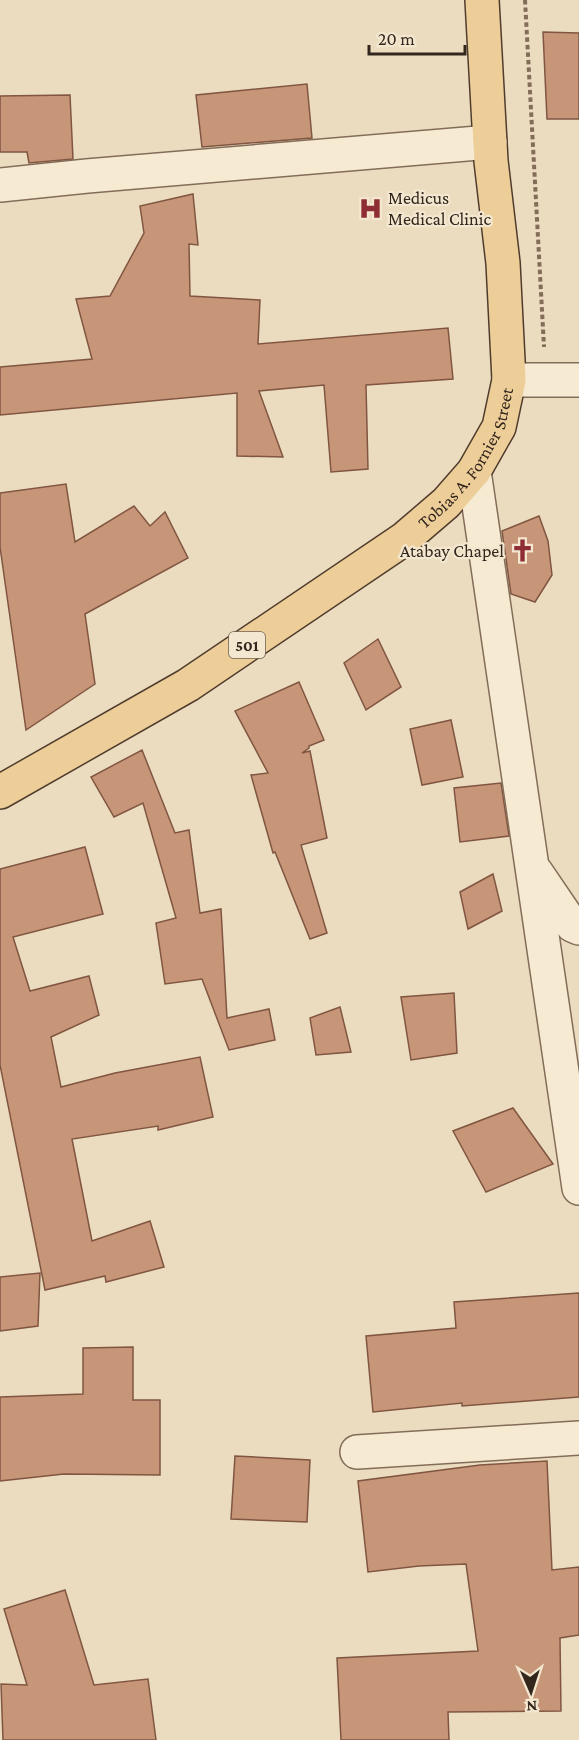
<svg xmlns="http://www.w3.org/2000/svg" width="579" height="1740" viewBox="0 0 579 1740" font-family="'Crimson Pro',serif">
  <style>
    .building { fill: #c79578; stroke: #805641; stroke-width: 1.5 }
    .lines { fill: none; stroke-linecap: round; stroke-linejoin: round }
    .minor-casing { stroke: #836d59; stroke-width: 36 }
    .major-casing { stroke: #503c2d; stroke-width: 36 }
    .path { stroke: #836d59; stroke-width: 4; stroke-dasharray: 4.5 3; stroke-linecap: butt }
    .minor { stroke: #f6ead3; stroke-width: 33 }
    .major { stroke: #edce99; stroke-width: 33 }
    .labels { text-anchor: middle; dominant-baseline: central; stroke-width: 4.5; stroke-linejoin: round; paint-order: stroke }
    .shield { fill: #f3e7cf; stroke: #6d6052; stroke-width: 1.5 }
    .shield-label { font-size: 16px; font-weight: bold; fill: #33261d }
    .poi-label { font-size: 18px; fill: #33261d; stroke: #f3e7cf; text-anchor: start }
    .street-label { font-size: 18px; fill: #33261d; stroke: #f3e7cf }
  </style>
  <rect width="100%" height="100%" fill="#ebdcc0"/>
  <g class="building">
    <path d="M543 32 579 33V119H547Z"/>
    <path d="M307 84 312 138 202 147 196 95Z"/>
    <path d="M70 95 73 159 29 163 27 152H0V96Z"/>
    <path d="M193 194 198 245 189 244 190 296 260 300 258 344 448 328 453 379 366 385 368 469 331 472 324 385 259 391 283 457 237 456V393L0 415V367L92 359 76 299 110 296 144 233 140 206Z"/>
    <path d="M66 484 75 542 134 506 150 526 165 512 188 558 85 614 95 684 26 730 0 547V493Z"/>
    <path d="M539 516 548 541 552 575 535 602 511 594 502 531Z"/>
    <path d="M378 639 401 687 366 710 344 663Z"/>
    <path d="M299 682 324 740 309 746V748L302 753 310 751 327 838 301 845 327 933 310 939 275 852 273 853 251 775 268 773 235 711Z"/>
    <path d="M451 720 463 777 422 785 410 729Z"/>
    <path d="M142 750 175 833 189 830 200 913 221 909 227 1018 269 1009 275 1040 229 1050 202 979 165 984 156 923 176 918 143 803 114 817 91 777Z"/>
    <path d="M501 783 509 836 460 842 454 788Z"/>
    <path d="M85 847 103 914 13 937 30 991 89 976 99 1015 51 1037 61 1087 115 1073 200 1057 213 1117 158 1130V1126L72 1139 92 1241 150 1221 164 1267 106 1282 105 1276 45 1290 0 1065V869Z"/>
    <path d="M493 874 502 911 468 929 460 892Z"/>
    <path d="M454 993 457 1053 411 1060 401 997Z"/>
    <path d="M340 1007 351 1052 316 1055 310 1018Z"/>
    <path d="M513 1108 553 1164 486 1192 453 1131Z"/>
    <path d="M40 1273 38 1326 0 1331V1277Z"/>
    <path d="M579 1293V1397L462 1406V1403L373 1412 366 1336 456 1328 454 1302Z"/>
    <path d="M133 1347V1400H160V1475L64 1474 0 1481V1397L83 1394V1348Z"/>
    <path d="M235 1456 310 1460 307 1522 231 1519Z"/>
    <path d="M547 1461 552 1570 579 1567V1635L560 1638 561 1711 448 1712 449 1740H341L337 1658 478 1651 466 1564 419 1566 368 1572 358 1481 480 1465Z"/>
    <path d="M65 1590 94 1685 148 1679 156 1740H3L1 1684 27 1685 4 1609Z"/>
  </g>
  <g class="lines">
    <defs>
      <g id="minor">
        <path d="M0 185 87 176 490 142"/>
        <path d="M509 380H579"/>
        <path d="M474 471 579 1188"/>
        <path d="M536 872 572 925 579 928"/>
        <path d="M357 1452 579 1438"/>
      </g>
      <g id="major">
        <path id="s1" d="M0 792 188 685 404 539 446 503 474 471 499 427 509 380 503 263 491 161 482 0"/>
      </g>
    </defs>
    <use href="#minor" class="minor-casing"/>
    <use href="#major" class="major-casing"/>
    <path class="path" d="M525 0 544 347"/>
    <use href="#minor" class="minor"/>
    <use href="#major" class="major"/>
  </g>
  <defs>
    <symbol id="hospital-bare" viewBox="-9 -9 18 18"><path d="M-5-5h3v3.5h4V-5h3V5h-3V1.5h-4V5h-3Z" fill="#8e2d33" stroke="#f3e7cf" stroke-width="2.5" paint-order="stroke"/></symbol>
    <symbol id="church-bare" viewBox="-9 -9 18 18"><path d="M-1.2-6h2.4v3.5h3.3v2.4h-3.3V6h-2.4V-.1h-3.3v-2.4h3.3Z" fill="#8e2d33" stroke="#f3e7cf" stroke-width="2.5" paint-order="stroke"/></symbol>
  </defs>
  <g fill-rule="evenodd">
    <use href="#hospital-bare" x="354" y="192" width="33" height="33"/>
    <use href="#church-bare" x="506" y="534" width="33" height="33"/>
  </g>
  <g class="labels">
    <rect class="shield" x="229" y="632" width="36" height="26" rx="4.5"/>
    <g class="shield-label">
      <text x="247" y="645">501</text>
    </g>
    <g class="poi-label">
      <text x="388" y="198">Medicus<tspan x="388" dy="21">Medical Clinic</tspan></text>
      <text x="504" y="551" text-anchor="end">Atabay Chapel</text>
    </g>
    <g class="street-label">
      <text stroke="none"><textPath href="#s1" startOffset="582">Tobias A. Fornier Street</textPath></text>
    </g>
  </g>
  <g transform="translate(531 1692) rotate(177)" stroke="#f3e7cf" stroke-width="4.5" paint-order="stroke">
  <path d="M0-4.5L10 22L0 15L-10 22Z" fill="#33261d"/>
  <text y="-9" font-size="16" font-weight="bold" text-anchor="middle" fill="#33261d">N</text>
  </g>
  <path d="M369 45v9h96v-9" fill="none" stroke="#33261d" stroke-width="3"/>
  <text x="378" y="45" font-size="18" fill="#33261d" stroke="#f3e7cf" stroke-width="4.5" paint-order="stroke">20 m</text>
</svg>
